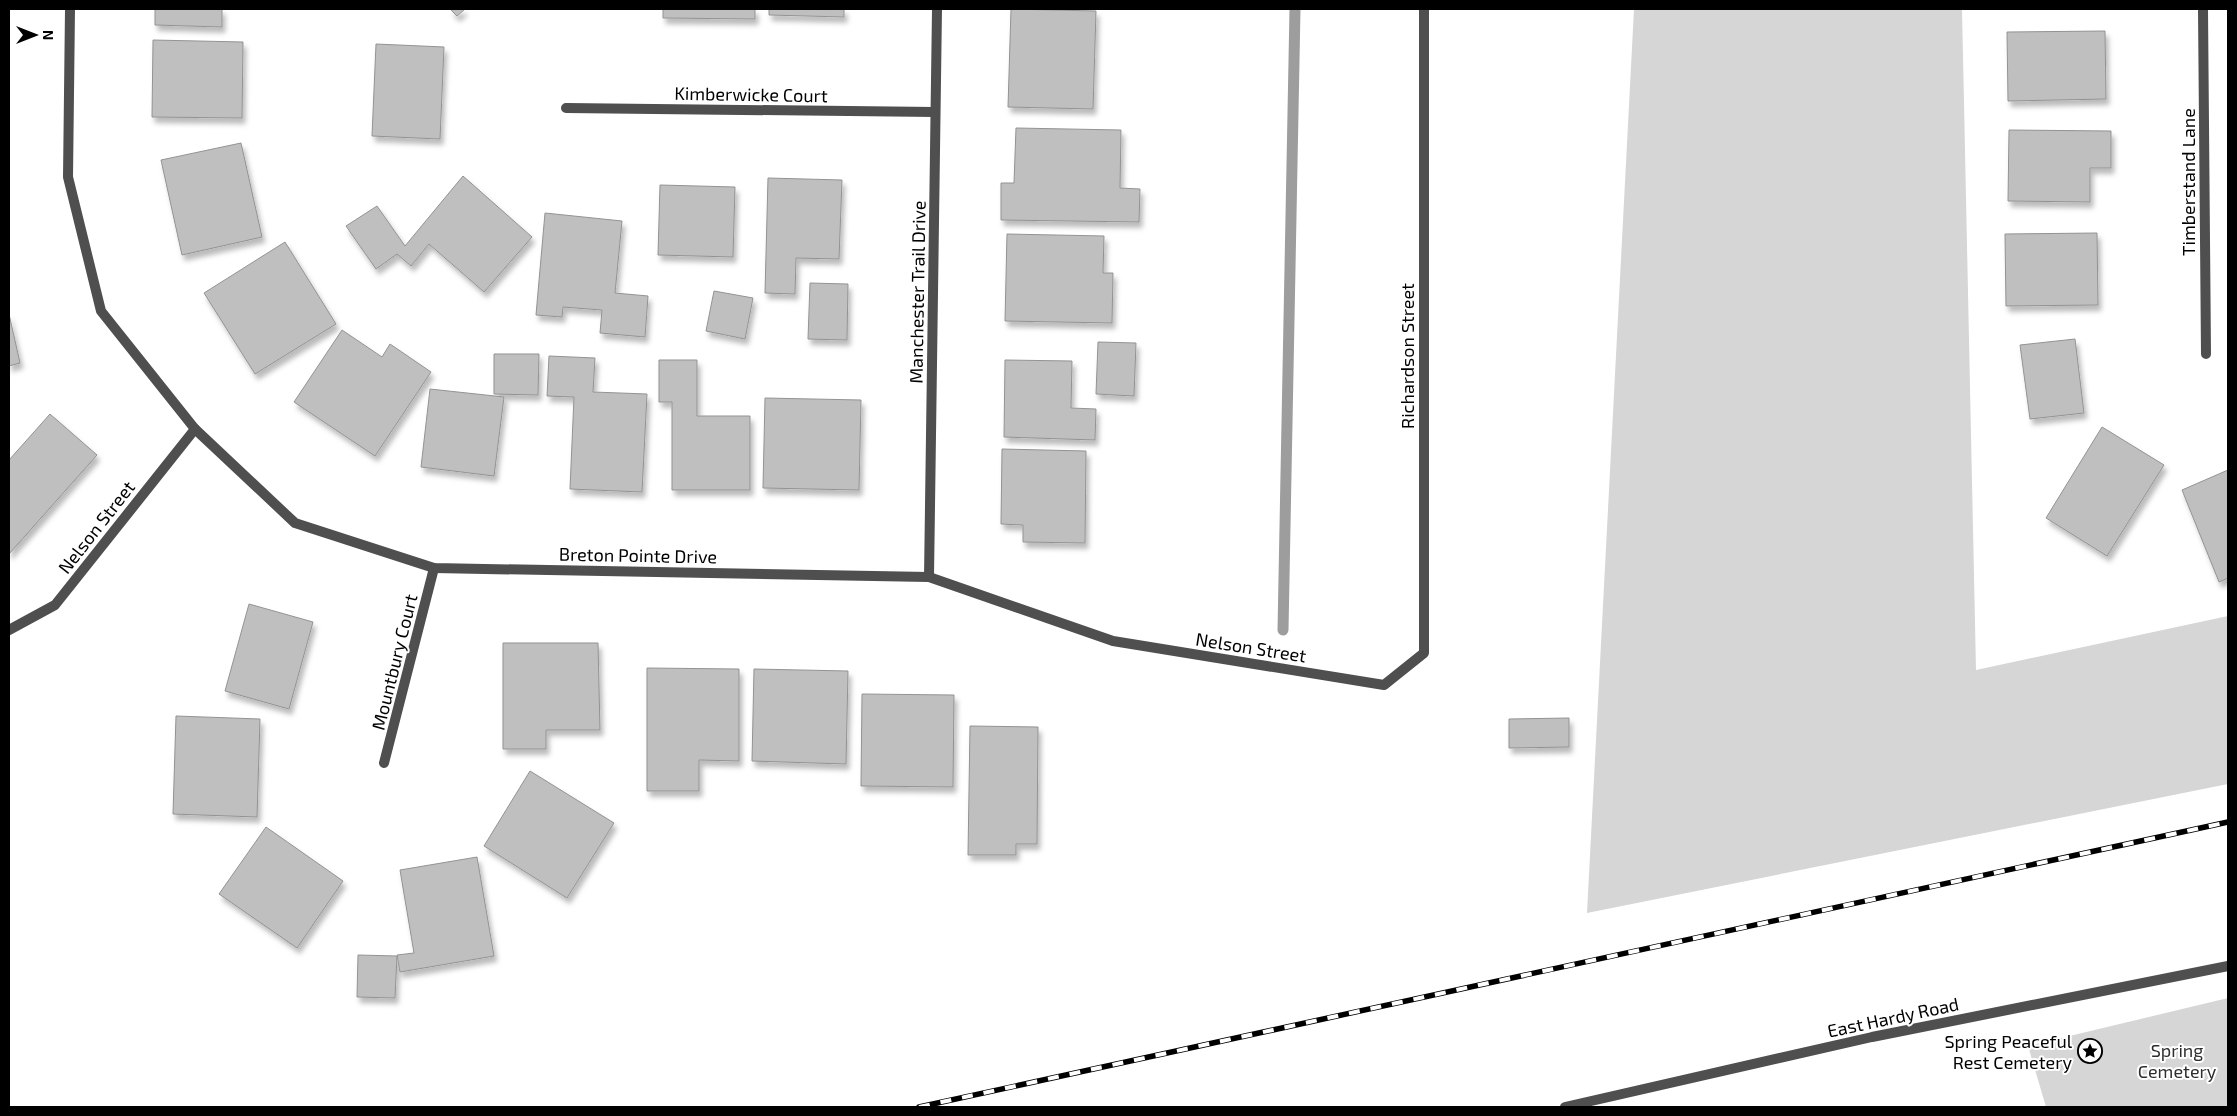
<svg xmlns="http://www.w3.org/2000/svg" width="2237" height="1116" viewBox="0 0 2237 1116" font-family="'Exo 2',sans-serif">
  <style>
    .green { fill: #d6d6d6 }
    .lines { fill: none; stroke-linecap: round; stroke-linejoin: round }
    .stream { stroke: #9d9d9d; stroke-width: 11 }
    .building { fill: #bfbfbf; stroke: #939393; filter: url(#shadow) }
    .minor { stroke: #4f4f4f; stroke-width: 10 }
    .tertiary { stroke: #4f4f4f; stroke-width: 10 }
    .rail-casing { stroke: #000; stroke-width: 5.5 }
    .rail { stroke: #fff; stroke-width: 4; stroke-dasharray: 11; stroke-linecap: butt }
    .labels { text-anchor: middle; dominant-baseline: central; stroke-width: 4; stroke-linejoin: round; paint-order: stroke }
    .street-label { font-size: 18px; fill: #000; stroke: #fff }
    .poi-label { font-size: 18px; fill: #000; stroke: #fff; text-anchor: end }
    .park-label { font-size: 18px; fill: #2d2d2d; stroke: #fff }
  </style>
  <defs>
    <filter id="shadow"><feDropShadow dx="3" dy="5.5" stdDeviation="2.5" flood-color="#0004"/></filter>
  </defs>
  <rect width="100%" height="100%" fill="#fff"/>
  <g class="green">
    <path d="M1634 9H1962L1976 670 2228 616V784L1587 913Z"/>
    <path d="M2228 998V1107H2046L2028 1046Z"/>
  </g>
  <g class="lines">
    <path class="stream" d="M1283 630 1295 9"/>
  </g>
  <g class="building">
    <path d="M155 9H222V27L155 25Z"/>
    <path d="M450 9H465L457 16Z"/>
    <path d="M663 9H755V19L663 18Z"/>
    <path d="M769 9H844V17L769 15Z"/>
    <path d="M1011 9 1096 11 1093 109 1008 107Z"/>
    <path d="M2105 31 2106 99 2008 101 2007 32Z"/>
    <path d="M153 40 243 42 242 118 152 117Z"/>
    <path d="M376 44 444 47 440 139 372 136Z"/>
    <path d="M1016 128 1121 130 1120 188 1140 189 1139 222 1001 220V183H1014Z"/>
    <path d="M2009 130 2111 131V168H2090V202L2008 201Z"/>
    <path d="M241 143 262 237 182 255 161 160Z"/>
    <path d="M463 176 532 237 484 292 429 244 411 266 397 254 376 269 346 226 377 206 405 246Z"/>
    <path d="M768 178 842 180 839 259 796 258 795 294 765 293Z"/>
    <path d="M660 185 735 187 733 257 658 255Z"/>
    <path d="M545 213 622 221 615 293 648 296 645 337 600 333 602 310 563 307 562 317 536 315Z"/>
    <path d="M2097 233 2098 305 2006 306 2005 234Z"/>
    <path d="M1007 234 1104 236 1103 273H1113L1112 323 1005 321Z"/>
    <path d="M285 242 336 324 255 374 204 293Z"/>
    <path d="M810 283 848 284 847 340 808 339Z"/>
    <path d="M714 291 753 298 745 339 706 331Z"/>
    <path d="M9 314 20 363 9 366Z"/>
    <path d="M342 330 382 357 390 344 431 372 375 456 294 402Z"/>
    <path d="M2075 339 2084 413 2030 419 2020 345Z"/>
    <path d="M1098 342 1136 343 1134 396 1096 394Z"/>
    <path d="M494 354H539L538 395 494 394Z"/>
    <path d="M549 356 595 358 593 392 647 394 642 492 570 489 574 397 547 396Z"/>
    <path d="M659 360H697V416H750V490H672V402H659Z"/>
    <path d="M1005 360 1072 361 1071 408 1096 409 1095 440 1004 437Z"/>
    <path d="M430 389 504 397 494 476 421 467Z"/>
    <path d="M765 398 861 400 859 490 763 488Z"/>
    <path d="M50 414 97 455 9 554V460Z"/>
    <path d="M2102 427 2164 465 2107 556 2046 518Z"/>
    <path d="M1002 449 1086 451 1085 543 1023 542V525L1001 524Z"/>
    <path d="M2228 470V578L2219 582 2182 490Z"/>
    <path d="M249 604 313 622 289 709 225 691Z"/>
    <path d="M503 643H598L600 730H546V749H503Z"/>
    <path d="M647 668 739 669V761L699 760V791H647Z"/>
    <path d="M754 669 848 671 846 764 752 761Z"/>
    <path d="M862 694 954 695 953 787 861 786Z"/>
    <path d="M176 716 260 719 257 817 173 814Z"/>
    <path d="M1569 718V747L1509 748V719Z"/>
    <path d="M970 726 1038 727 1037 844H1016V855H968Z"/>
    <path d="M530 771 614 823 567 898 484 846Z"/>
    <path d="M266 827 343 881 297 948 219 894Z"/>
    <path d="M477 857 494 956 400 972 397 955 414 953 400 870Z"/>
    <path d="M358 955 397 956 395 998 357 997Z"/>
  </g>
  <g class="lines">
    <g class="minor">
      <path d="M70 9 68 177 101 311 195 429 295 523 434 568 929 577 1113 641 1384 685 1424 653V9"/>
      <path d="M2203 9 2206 354"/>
      <path d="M566 108 935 112"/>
      <path d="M929 577 937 9"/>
      <path d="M9 630 55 605 195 429"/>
      <path d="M384 763 434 568"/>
    </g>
    <path class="tertiary" d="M1565 1107 1872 1037 2228 966"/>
    <defs>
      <path id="rail" d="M919 1107 2228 822"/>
    </defs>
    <use href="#rail" class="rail-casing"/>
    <use href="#rail" class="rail"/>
  </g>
  <defs>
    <symbol id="sight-ring" viewBox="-11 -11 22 22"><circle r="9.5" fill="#fff" stroke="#000" stroke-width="1.5"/><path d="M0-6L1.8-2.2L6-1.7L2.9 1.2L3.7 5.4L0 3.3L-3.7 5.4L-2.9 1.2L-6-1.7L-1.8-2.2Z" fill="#000"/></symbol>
  </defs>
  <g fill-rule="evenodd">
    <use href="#sight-ring" x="2076" y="1037" width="28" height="28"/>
  </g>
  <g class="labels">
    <g class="street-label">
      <text transform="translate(751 94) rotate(1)">Kimberwicke Court</text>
      <text transform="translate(2188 182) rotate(-90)">Timberstand Lane</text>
      <text transform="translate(917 292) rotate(-89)">Manchester Trail Drive</text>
      <text transform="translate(1407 356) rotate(-90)">Richardson Street</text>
      <text transform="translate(96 527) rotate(-52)">Nelson Street</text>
      <text transform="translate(638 555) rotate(1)">Breton Pointe Drive</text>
      <text transform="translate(1251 647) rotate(9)">Nelson Street</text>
      <text transform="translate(394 662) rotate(-76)">Mountbury Court</text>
      <text transform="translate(1893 1017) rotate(-12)">East Hardy Road</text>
    </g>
    <g class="poi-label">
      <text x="2072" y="1041">Spring Peaceful<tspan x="2072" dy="21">Rest Cemetery</tspan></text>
    </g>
    <g class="park-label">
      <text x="2177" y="1050">Spring<tspan x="2177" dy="21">Cemetery</tspan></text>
    </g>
  </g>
  <rect width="2237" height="1116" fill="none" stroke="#000000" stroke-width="20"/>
  <g transform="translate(35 35) rotate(90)" stroke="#ffffff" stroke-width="4" paint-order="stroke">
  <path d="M0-4L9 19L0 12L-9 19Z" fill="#000000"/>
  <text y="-8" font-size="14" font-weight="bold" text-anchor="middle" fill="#000000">N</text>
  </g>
</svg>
